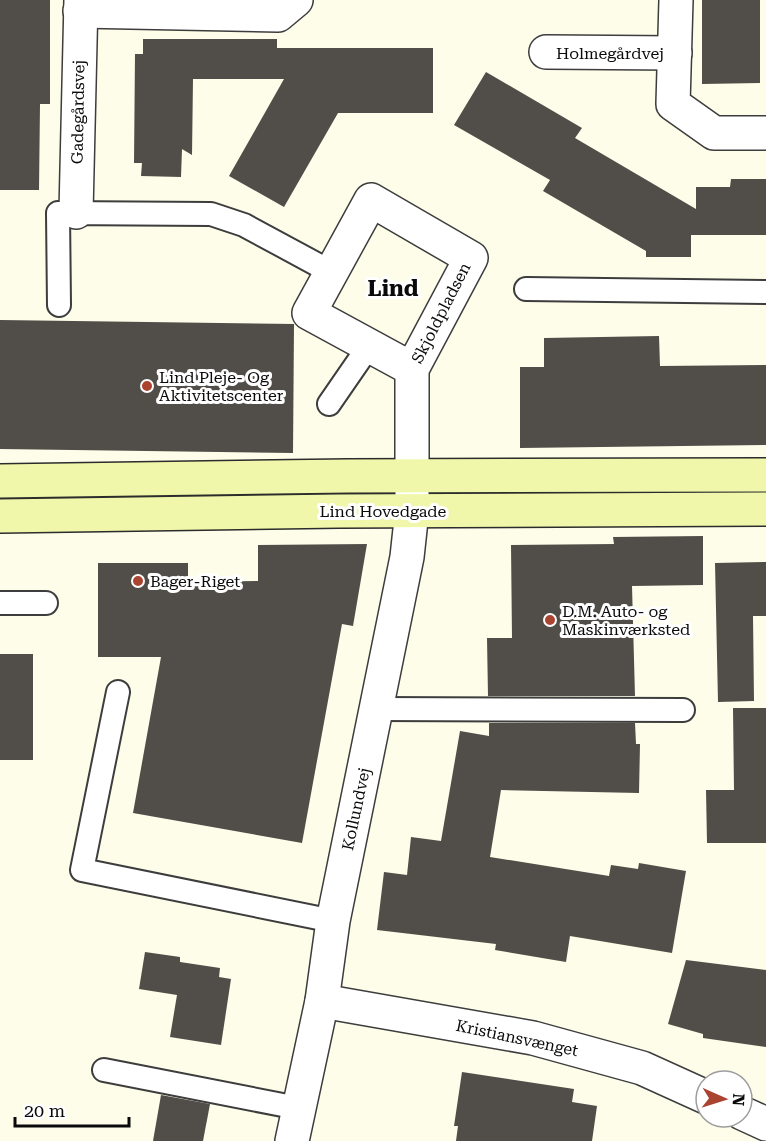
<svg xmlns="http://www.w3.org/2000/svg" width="766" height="1141" viewBox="0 0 766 1141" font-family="'Roboto Serif',serif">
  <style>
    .building { fill: #514d48 }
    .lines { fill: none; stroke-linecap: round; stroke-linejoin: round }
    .service-casing { stroke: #3d3d3d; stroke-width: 26 }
    .minor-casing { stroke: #3d3d3d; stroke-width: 36 }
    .tertiary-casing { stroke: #3d3d3d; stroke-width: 36 }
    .secondary-casing { stroke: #2c2c2c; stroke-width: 36 }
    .service { stroke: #fff; stroke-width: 22 }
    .minor { stroke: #fff; stroke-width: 33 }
    .tertiary { stroke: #fff; stroke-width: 33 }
    .secondary { stroke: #f1f7aa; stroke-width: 33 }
    .poi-dot { fill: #ab4331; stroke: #fff; stroke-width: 2 }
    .labels { text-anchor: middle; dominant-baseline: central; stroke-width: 6; stroke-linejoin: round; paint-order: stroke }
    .street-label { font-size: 16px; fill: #0a0a0a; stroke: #fff }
    .poi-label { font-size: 16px; fill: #0a0a0a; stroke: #fff; text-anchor: start }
    .district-label { font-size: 22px; font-weight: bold; fill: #0a0a0a; stroke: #fff }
  </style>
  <rect width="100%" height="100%" fill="#fdfde9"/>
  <g class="building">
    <path d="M0 0H50V104H40L39 190H0Z"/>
    <path d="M702 0H760V83L702 84Z"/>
    <path d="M143 39H277V48H433V113H338L284 207 229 176 284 79H193L192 155 182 149 181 177 141 176 142 163H134L135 54H143Z"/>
    <path d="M486 72 582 128 575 138 696 209V187H730L731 179H766V235H691V257H646V251L543 191 550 180 454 125Z"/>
    <path d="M0 320 294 324 293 453 0 449Z"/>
    <path d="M659 336 660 366 766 365V445L520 448V367H544V338Z"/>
    <path d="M703 536V585L632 586 635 696H488L487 638H512L511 545 614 544 613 537Z"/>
    <path d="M367 544 353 626 342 624 302 843 133 813 161 657H98V563H188V582L258 581V545Z"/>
    <path d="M766 562V616H753L754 701 718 702 715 563Z"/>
    <rect x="0" y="654" width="33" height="106"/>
    <path d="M733 708H766V843H707L706 790H734Z"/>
    <path d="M489 723H635L636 744H640L639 793 501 790 490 857 609 876 611 865 638 869 639 863 686 871 672 953 570 936 566 962 495 950 496 944 377 930 384 872 407 875 411 837 441 841 460 731 489 736Z"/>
    <path d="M145 952 180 957V962L220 968 219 977 231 979 221 1045 170 1037 177 995 139 989Z"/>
    <path d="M686 960 766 970V1047L703 1038V1034L668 1024Z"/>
    <path d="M462 1072 574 1089 572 1102 597 1106 592 1141H456L458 1126H454Z"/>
    <path d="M161 1095 210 1104 203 1141H153Z"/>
  </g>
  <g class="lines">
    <defs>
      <g id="service">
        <path d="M526 289 766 292"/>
        <path d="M59 305 58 213 211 214 244 225 331 272"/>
        <path d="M329 404 369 346"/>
        <path d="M0 603H46"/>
        <path d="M118 692 82 870 333 921"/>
        <path d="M376 709 683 710"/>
        <path d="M104 1070 298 1108"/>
      </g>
      <g id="minor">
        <path d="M676 0 673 104 714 133H766"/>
        <path d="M80 11 278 15 296 0"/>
        <path d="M546 52 675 53"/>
        <path d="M76 212 81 0"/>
        <path d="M412 369 309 313 371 200 471 258 412 369V477"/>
        <path d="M322 1001 533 1038 642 1068 706 1097"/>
        <path d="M742 1113 766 1124"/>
      </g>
      <path id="tertiary" d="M292 1141 322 1001 333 921 407 557 412 511V482"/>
      <g id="secondary">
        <path d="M0 481 348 476 766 475"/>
        <path d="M0 516 339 511 766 509"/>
      </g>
    </defs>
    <use href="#service" class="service-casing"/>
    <use href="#minor" class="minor-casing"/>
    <use href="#tertiary" class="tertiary-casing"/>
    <use href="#secondary" class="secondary-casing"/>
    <use href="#service" class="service"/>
    <use href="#minor" class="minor"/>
    <use href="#tertiary" class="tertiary"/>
    <use href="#secondary" class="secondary"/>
  </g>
  <g class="poi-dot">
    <circle cx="147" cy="386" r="6"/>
    <circle cx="138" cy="581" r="6"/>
    <circle cx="550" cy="620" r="6"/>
  </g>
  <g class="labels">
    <g class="street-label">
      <text x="610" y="53">Holmegårdvej</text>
      <text transform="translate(78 112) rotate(-89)">Gadegårdsvej</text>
      <text transform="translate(441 313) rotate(-63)">Skjoldpladsen</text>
      <text x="383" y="511">Lind Hovedgade</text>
      <text transform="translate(356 809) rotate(-78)">Kollundvej</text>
      <text transform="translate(517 1038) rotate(12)">Kristiansvænget</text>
    </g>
    <g class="poi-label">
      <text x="159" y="377">Lind Pleje- Og<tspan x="159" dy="18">Aktivitetscenter</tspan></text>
      <text x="150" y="581">Bager-Riget</text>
      <text x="562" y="611">D.M. Auto- og<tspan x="562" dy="18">Maskinværksted</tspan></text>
    </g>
    <g class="district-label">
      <text x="393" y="288">Lind</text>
    </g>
  </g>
  <g transform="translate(724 1099) rotate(93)"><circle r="28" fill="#ffffff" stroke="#9d9d9d" stroke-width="1.5"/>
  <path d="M0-4.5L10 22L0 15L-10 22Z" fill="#ab4331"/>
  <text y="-9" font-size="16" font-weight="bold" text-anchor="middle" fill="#0a0a0a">N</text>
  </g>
  <path d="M15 1117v9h114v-9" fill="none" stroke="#0a0a0a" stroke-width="3"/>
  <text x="24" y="1117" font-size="18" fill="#0a0a0a" stroke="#ffffff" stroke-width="4.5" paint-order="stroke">20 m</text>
</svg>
